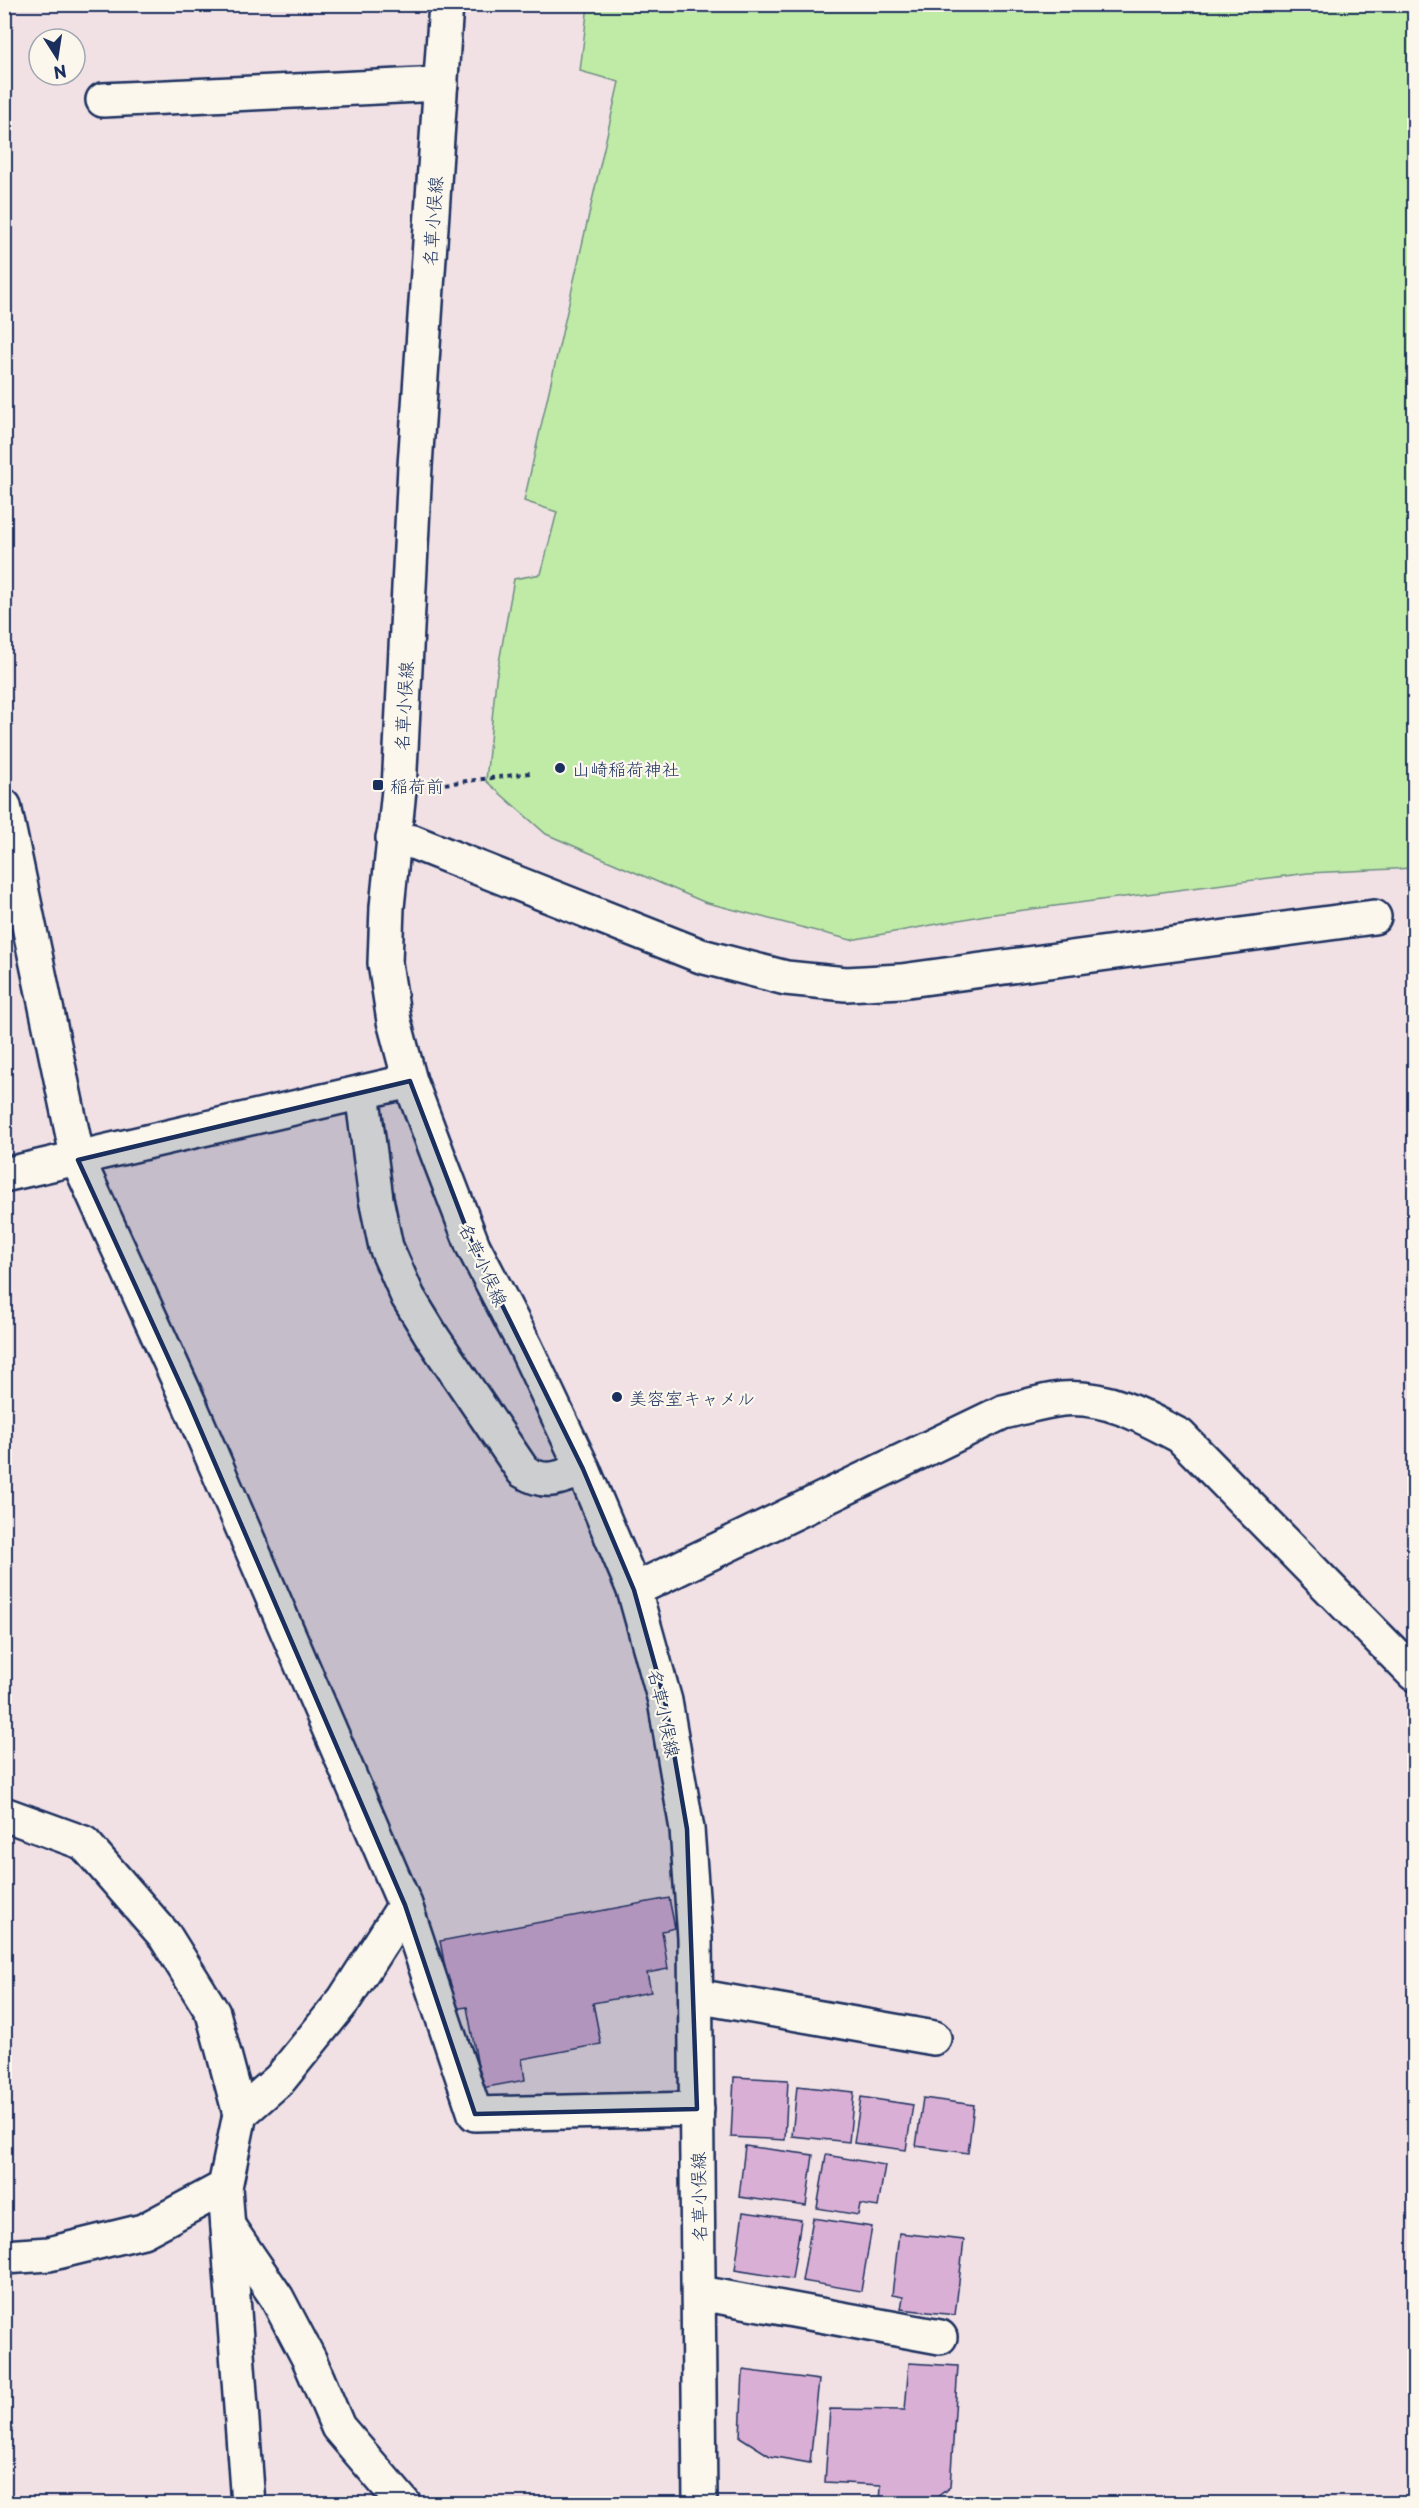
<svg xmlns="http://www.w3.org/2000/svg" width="1419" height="2508" viewBox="0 0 1419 2508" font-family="'Playpen Sans','Klee One',sans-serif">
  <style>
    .green { fill: #c0eba7; stroke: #6e8d82; stroke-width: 1.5 }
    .building { fill: #d9afd5; stroke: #1b2f5e; stroke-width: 1.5 }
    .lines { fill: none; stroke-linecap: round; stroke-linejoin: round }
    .minor-casing { stroke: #1b2f5e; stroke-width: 38 }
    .major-casing { stroke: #1b2f5e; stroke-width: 38 }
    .path { stroke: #1b2f5e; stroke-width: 4; stroke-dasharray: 4.5 4.5; stroke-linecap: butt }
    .minor { stroke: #fbf7ec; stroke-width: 33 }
    .major { stroke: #fbf7ec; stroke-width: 33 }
    .marked { fill: #1b2f5e; fill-opacity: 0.2; stroke: #1b2f5e; stroke-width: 4.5; stroke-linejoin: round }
    .poi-dot { fill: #1b2f5e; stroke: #fbf7ec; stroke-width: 2 }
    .labels { text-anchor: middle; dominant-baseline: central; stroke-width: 4.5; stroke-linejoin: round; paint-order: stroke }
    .street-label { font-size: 18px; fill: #1b2f5e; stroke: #fbf7ec }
    .poi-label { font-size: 18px; fill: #1b2f5e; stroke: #fbf7ec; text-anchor: start }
  </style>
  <rect width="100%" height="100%" fill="#f1e1e5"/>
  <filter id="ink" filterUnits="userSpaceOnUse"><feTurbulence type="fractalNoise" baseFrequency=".0167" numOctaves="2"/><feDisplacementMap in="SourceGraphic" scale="12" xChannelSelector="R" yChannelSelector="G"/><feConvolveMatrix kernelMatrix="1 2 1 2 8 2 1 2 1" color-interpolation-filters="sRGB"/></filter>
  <g filter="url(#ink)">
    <path class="green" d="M588 5H1414V868L1308 873 986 915 851 940 704 902 546 834 486 781 496 679 514 579 541 574 557 512 524 501 619 82 580 71Z"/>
    <g class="building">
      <path d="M669 1898 675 1928 662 1931 668 1969 647 1973 651 1992 593 2003 601 2044 522 2059 525 2080 482 2088 467 2007 453 2009 440 1941Z"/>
      <path d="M734 2077 788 2080 785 2140 731 2137Z"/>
      <path d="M797 2086 854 2092 849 2142 792 2136Z"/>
      <path d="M861 2097 913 2105 906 2150 854 2143Z"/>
      <path d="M923 2098 974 2105 968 2153 916 2146Z"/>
      <path d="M745 2146 813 2155 806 2206 739 2197Z"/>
      <path d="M826 2155 885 2165 878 2207 860 2204 858 2215 817 2208Z"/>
      <path d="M743 2212 801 2220 792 2279 735 2270Z"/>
      <path d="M813 2218 872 2227 861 2291 802 2281Z"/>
      <path d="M899 2233 964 2240 955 2315 901 2309 903 2297 892 2295Z"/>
      <path d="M909 2363 958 2366 950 2487 928 2504H880L881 2485 825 2482 830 2409 905 2410Z"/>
      <path d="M743 2370 819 2380 810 2463 770 2456 740 2437Z"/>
    </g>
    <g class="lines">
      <defs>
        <g id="minor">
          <path d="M103 100 441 84"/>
          <path d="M4 806 78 1160 189 1403 405 1905 475 2114 697 2109"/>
          <path d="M393 838 413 842 701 956 786 978 846 984 901 981 1374 917"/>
          <path d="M362 1092 376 1199 386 1247 408 1297 433 1338 523 1471C547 1486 559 1478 583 1469"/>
          <path d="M4 1175 410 1081"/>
          <path d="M634 1590 1003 1412C1022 1408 1042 1401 1062 1399 1105 1395 1143 1416 1180 1436L1414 1674"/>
          <path d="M4 1814 84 1843 165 1936 213 2013 240 2114"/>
          <path d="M696 1996 934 2038"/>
          <path d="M228 2226 277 2298 309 2359 338 2427 404 2504"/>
          <path d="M4 2257 49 2254 143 2231 225 2187"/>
          <path d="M700 2293 940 2337"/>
          <path d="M248 2504 225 2187 240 2114 280 2079 344 2000 405 1905"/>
        </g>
        <path id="major" d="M446 4 415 466 399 790 387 907 385 963 394 1021 410 1081 438 1155 473 1246 525 1346 583 1469 634 1590 665 1701 687 1829 695 1938 700 2504"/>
      </defs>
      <use href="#minor" class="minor-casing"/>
      <use href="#major" class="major-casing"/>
      <path class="path" d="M436 785 530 773"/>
      <use href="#minor" class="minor"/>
      <use href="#major" class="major"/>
    </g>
  </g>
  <path class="marked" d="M410 1081 473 1246 583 1469 634 1590 665 1701 687 1829 697 2109 475 2114 405 1905 189 1403 78 1160Z"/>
  <g class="poi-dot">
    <circle cx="560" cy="768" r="6"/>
    <rect x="372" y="779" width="12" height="12" rx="3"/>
    <circle cx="617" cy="1397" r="6"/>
  </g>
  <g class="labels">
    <g class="street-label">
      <text transform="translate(432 221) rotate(-86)">名草小俣線</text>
      <text transform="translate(403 706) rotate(-87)">名草小俣線</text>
      <text transform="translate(484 1264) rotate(65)">名草小俣線</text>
      <text transform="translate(665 1713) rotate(78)">名草小俣線</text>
      <text transform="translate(698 2197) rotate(-91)">名草小俣線</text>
    </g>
    <g class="poi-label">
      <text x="572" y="768">山崎稲荷神社</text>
      <text x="390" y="785">稲荷前</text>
      <text x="629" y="1397">美容室キャメル</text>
    </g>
  </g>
  <rect width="1419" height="2508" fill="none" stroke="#fbf7ec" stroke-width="24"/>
  <rect x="12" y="12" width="1395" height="2484" fill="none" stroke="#1b2f5e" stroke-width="2" filter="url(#ink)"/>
  <g transform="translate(57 57) rotate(168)"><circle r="28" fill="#fbf7ec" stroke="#a1a7b3" stroke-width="1.5"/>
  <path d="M0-4.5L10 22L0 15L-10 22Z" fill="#1b2f5e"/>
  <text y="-9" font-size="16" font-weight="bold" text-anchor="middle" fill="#1b2f5e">N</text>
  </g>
</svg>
